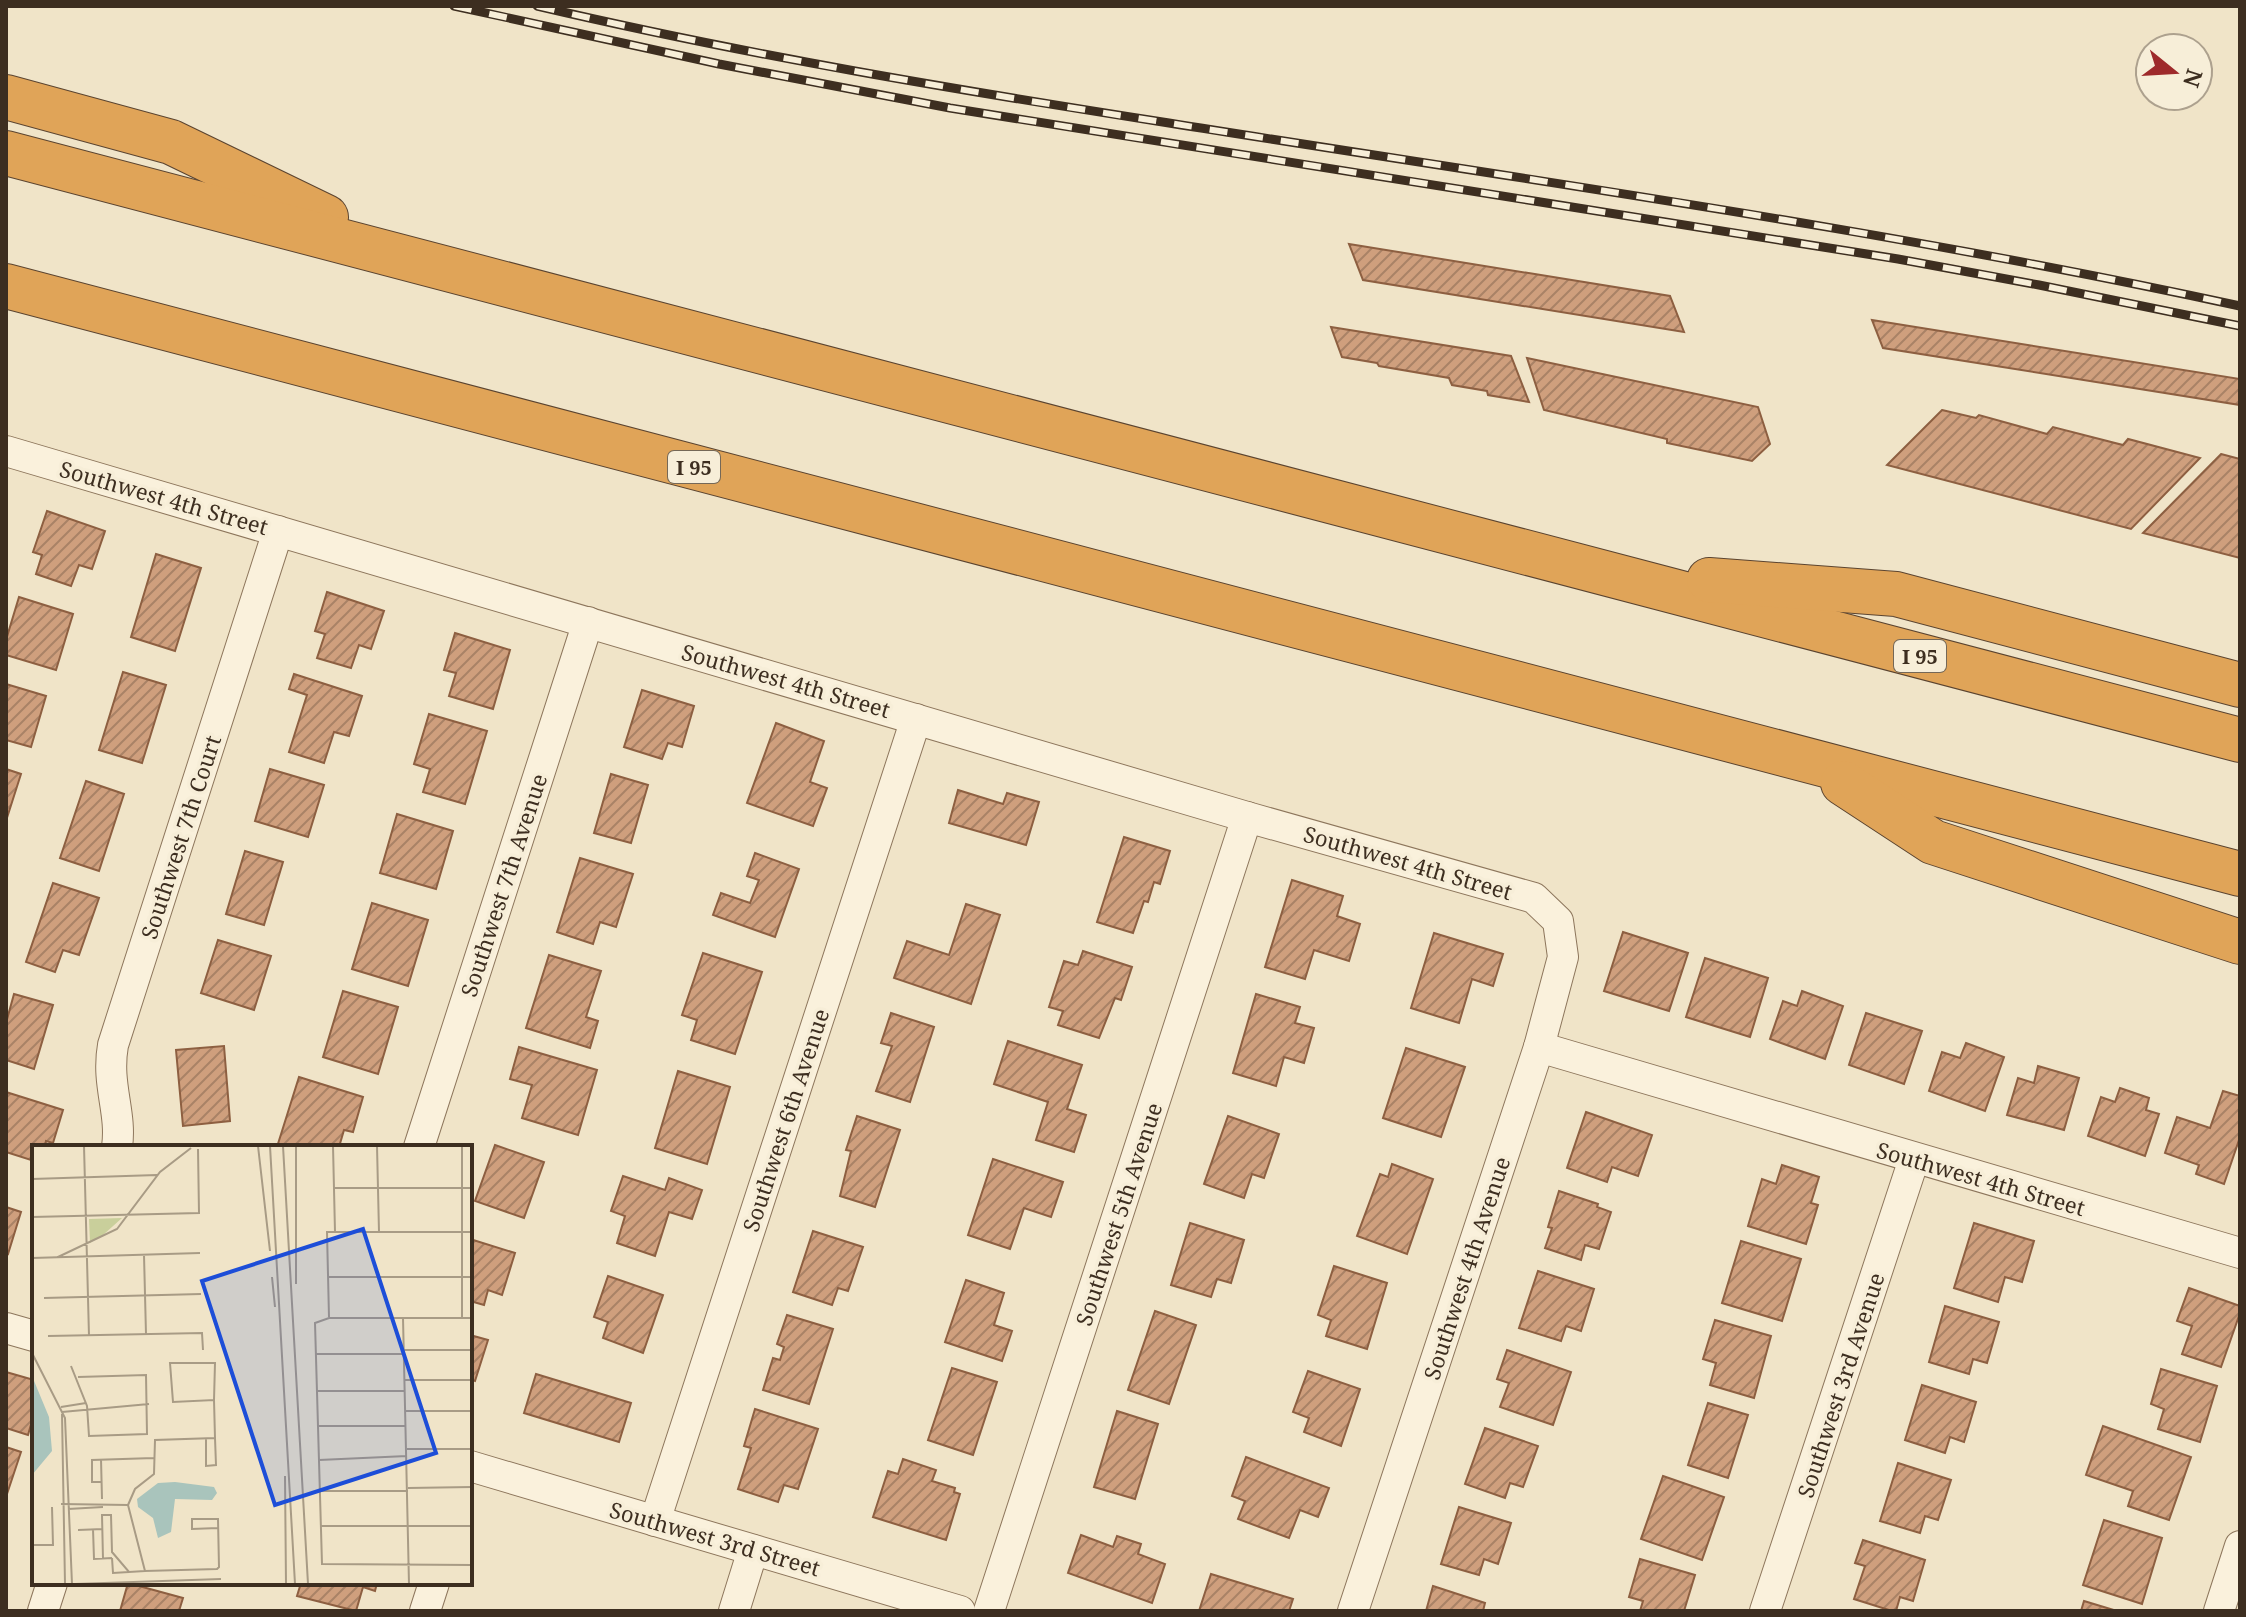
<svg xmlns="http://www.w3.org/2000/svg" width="2246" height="1617" viewBox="0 0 2246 1617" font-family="'Noto Serif',serif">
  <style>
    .building { fill: url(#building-hatch); stroke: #8d5f41; stroke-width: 2 }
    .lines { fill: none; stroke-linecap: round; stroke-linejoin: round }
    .minor-casing { stroke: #8d765c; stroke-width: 32 }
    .highway-casing { stroke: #5b4430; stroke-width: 46 }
    .minor { stroke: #faf1dc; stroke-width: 30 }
    .highway { stroke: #e0a458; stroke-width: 44 }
    .rail-casing { stroke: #3d2e20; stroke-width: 9 }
    .rail { stroke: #f7eed8; stroke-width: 6; stroke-dasharray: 18; stroke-linecap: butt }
    .labels { text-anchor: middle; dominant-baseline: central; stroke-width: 7; stroke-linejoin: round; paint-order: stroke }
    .shield { fill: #f7eed8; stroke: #756857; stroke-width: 2 }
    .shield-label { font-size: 20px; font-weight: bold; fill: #3d2e20 }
    .street-label { font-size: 22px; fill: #3d2e20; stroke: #f7eed8 }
    .inset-road { fill: none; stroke: #a89b85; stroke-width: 2 }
    .view { fill: #1d4ed8; fill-opacity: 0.15; stroke: #1d4ed8; stroke-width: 4 }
    .inset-edge { fill: none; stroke: #3d2e20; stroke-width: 4 }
  </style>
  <defs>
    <pattern id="building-hatch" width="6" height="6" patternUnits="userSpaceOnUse" patternTransform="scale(2)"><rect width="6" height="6" fill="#cf9f7d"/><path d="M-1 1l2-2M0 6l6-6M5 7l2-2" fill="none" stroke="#a98266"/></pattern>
  </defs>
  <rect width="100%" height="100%" fill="#f0e4c8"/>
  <g class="building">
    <path d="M1349 244 1670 296 1684 332 1363 280Z"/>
    <path d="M1872 320 2240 379V405L1883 348Z"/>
    <path d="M1331 327 1511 356 1529 402 1488 395 1487 391 1452 385 1449 378 1379 366 1377 363 1342 357Z"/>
    <path d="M1527 358 1758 407 1770 444 1752 461 1667 443V439L1544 410Z"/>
    <path d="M1942 410 1976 418 1979 415 2047 434 2053 427 2123 445 2128 439 2200 458 2131 529 1887 465Z"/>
    <path d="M2221 454 2240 459V558L2143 533Z"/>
    <path d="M47 511 105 531 92 569 79 565 71 586 36 574 42 555 33 552Z"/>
    <path d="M156 554 201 568 175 651 131 637Z"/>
    <path d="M327 592 384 611 371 649 359 645 351 668 317 658 325 634 315 631Z"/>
    <path d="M19 597 73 614 56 670 6 655V640Z"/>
    <path d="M455 633 510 650 493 709 449 696 456 673 444 670Z"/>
    <path d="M123 672 166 685 142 763 99 750Z"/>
    <path d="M294 674 362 696 349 736 334 732 324 763 289 752 307 695 289 689Z"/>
    <path d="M6 684 46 696 31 747 6 740Z"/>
    <path d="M642 690 694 706 682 747 668 743 662 759 624 747Z"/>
    <path d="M429 714 487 731 465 804 423 792 430 769 414 764Z"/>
    <path d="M776 723 824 741 810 782 827 788 813 826 747 803Z"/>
    <path d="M6 769 21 774 6 821Z"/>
    <path d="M270 769 324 785 308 837 255 821Z"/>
    <path d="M611 774 648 785 631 843 594 833Z"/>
    <path d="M86 781 124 794 99 871 60 858Z"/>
    <path d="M958 790 1003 804 1007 793 1039 802 1026 845 949 823Z"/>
    <path d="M397 814 453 831 436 889 380 873Z"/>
    <path d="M1124 837 1170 851 1160 884 1154 882 1148 902 1144 901 1133 933 1097 922Z"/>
    <path d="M245 851 283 862 264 925 226 914Z"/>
    <path d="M755 853 799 869 775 937 713 915 721 893 750 903 759 880 747 876Z"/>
    <path d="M580 858 633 874 616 927 600 922 593 944 557 932Z"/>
    <path d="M1292 880 1343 896 1337 916 1360 924 1349 961 1314 950 1305 979 1265 967Z"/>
    <path d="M53 883 99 898 79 955 63 950 55 972 26 962Z"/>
    <path d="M372 903 428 920 408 986 352 969Z"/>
    <path d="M966 904 1000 915 971 1004 894 978 907 941 949 955Z"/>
    <path d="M1623 932 1688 953 1669 1011 1604 991Z"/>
    <path d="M1434 933 1503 954 1493 986 1472 979 1459 1023 1411 1008Z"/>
    <path d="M218 940 271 956 254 1010 201 993Z"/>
    <path d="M1083 951 1132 967 1121 1000 1115 998 1099 1038 1058 1025 1063 1011 1049 1007 1064 961 1078 965Z"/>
    <path d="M703 953 762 972 735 1054 691 1040 697 1020 682 1015Z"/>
    <path d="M549 955 601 971 586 1017 598 1021 590 1048 526 1028Z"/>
    <path d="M1705 958 1768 978 1750 1037 1686 1017Z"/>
    <path d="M343 991 398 1007 378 1074 323 1057Z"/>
    <path d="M1802 991 1843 1006 1825 1059 1770 1039 1783 1001 1797 1006Z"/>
    <path d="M14 994 53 1005 34 1069 6 1060V1023Z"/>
    <path d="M1256 994 1300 1007 1295 1023 1314 1028 1304 1063 1284 1057 1276 1086 1233 1073Z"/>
    <path d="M891 1013 934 1027 910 1102 876 1091 892 1046 881 1043Z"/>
    <path d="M1866 1013 1922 1031 1904 1084 1849 1065Z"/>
    <path d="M1008 1041 1082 1065 1067 1109 1086 1115 1074 1152 1036 1140 1048 1102 994 1084Z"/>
    <path d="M1966 1043 2004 1057 1985 1111 1929 1091 1942 1052 1960 1058Z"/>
    <path d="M224 1046 230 1121 183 1126 176 1050Z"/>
    <path d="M519 1047 597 1070 578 1135 522 1118 532 1085 510 1079Z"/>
    <path d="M1406 1048 1465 1067 1441 1137 1383 1118Z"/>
    <path d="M2038 1066 2079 1078 2064 1130 2007 1115 2018 1078 2034 1083Z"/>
    <path d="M678 1071 730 1087 707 1164 655 1148Z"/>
    <path d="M299 1077 363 1097 353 1132 344 1130 339 1147H277Z"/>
    <path d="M2120 1088 2149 1098 2146 1110 2159 1114 2145 1156 2088 1136 2101 1097 2115 1102Z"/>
    <path d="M2223 1091 2240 1096V1137L2224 1184 2196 1174 2199 1165 2165 1153 2177 1117 2210 1128Z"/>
    <path d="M6 1092 63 1110 53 1143 46 1141 45 1147H34V1161L6 1152Z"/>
    <path d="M1586 1112 1652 1135 1638 1176 1612 1167 1607 1182 1567 1168Z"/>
    <path d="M857 1116 900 1130 875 1207 840 1196 851 1151 846 1150Z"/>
    <path d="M1228 1116 1279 1134 1264 1178 1252 1174 1244 1198 1204 1184Z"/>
    <path d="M495 1145 544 1162 524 1218 475 1201Z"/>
    <path d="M993 1159 1063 1182 1051 1217 1024 1208 1010 1249 968 1235Z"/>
    <path d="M1392 1164 1433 1179 1407 1254 1357 1236 1380 1174 1388 1177Z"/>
    <path d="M1782 1165 1819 1177 1811 1203 1818 1205 1806 1244 1748 1226 1762 1179 1776 1184Z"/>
    <path d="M623 1176 665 1190 669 1178 702 1190 692 1219 669 1212 655 1256 617 1243 625 1216 611 1211Z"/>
    <path d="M1559 1191 1598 1204 1597 1207 1611 1212 1599 1249 1585 1245 1581 1260 1545 1248 1552 1228 1548 1227Z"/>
    <path d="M6 1207 21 1212 8 1254 6 1253Z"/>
    <path d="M1190 1223 1244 1240 1231 1283 1217 1279 1211 1297 1171 1285Z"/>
    <path d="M1974 1223 2034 1241 2022 1282 2005 1277 1998 1302 1954 1288Z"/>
    <path d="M813 1231 863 1247 848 1291 838 1288 832 1305 793 1292Z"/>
    <path d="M470 1239 515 1253 502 1295 488 1290 484 1305 470 1301Z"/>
    <path d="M1741 1241 1801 1259 1782 1321 1722 1303Z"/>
    <path d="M1334 1266 1387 1283 1367 1349 1326 1336 1331 1320 1318 1315Z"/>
    <path d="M1538 1271 1594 1289 1581 1331 1566 1326 1561 1341 1519 1328Z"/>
    <path d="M608 1276 663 1295 643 1353 603 1338 608 1322 594 1317Z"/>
    <path d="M966 1280 1004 1293 994 1325 1012 1331 1002 1361 945 1342Z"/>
    <path d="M2189 1288 2240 1306V1313L2221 1367 2182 1354 2192 1326 2177 1321Z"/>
    <path d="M1945 1306 1999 1322 1987 1363 1973 1359 1969 1374 1929 1362Z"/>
    <path d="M1155 1311 1196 1325 1169 1404 1128 1390Z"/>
    <path d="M787 1315 833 1329 809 1404 763 1390 773 1358 780 1360 784 1347 777 1344Z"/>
    <path d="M1715 1320 1771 1336 1754 1398 1710 1385 1716 1363 1703 1359Z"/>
    <path d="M470 1335 488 1340 475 1381 470 1379Z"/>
    <path d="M1507 1350 1571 1372 1553 1425 1500 1407 1509 1383 1497 1379Z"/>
    <path d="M952 1368 997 1382 973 1455 928 1440Z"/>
    <path d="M2161 1369 2217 1386 2200 1442 2158 1429 2164 1409 2151 1404Z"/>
    <path d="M1308 1371 1360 1389 1341 1446 1304 1432 1309 1418 1293 1412Z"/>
    <path d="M6 1372 34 1380V1414L28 1435 6 1428Z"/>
    <path d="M536 1374 631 1403 619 1442 524 1413Z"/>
    <path d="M1922 1385 1976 1402 1964 1442 1950 1437 1945 1453 1905 1440Z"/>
    <path d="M1708 1403 1748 1415 1728 1478 1688 1465Z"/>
    <path d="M755 1409 818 1429 798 1489 784 1485 778 1502 738 1489 751 1448 744 1446Z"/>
    <path d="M1117 1411 1158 1424 1135 1499 1094 1487Z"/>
    <path d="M2103 1426 2191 1457 2169 1520 2128 1506 2133 1491 2086 1475Z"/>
    <path d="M1485 1428 1538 1446 1523 1487 1510 1483 1505 1498 1465 1484Z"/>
    <path d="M6 1447 21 1452 6 1497Z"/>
    <path d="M1246 1457 1329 1488 1318 1517 1300 1510 1289 1538 1238 1519 1245 1501 1232 1496Z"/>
    <path d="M903 1459 936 1470 932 1481 955 1488 954 1492 960 1494 946 1540 873 1517 888 1471 898 1474Z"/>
    <path d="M1898 1463 1951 1480 1938 1520 1925 1516 1920 1533 1880 1521Z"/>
    <path d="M1663 1476 1724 1497 1702 1560 1641 1539Z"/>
    <path d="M1459 1507 1511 1523 1498 1564 1484 1559 1479 1575 1441 1564Z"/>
    <path d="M2104 1520 2162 1538 2142 1604 2083 1585Z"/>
    <path d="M1081 1535 1113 1547 1117 1536 1141 1544 1138 1554 1165 1564 1152 1603 1068 1573Z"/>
    <path d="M1863 1540 1925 1560 1913 1601 1900 1597 1896 1611H1892L1854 1599 1865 1566 1855 1563Z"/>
    <path d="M1640 1559 1695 1575 1684 1611H1640L1643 1601 1629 1597Z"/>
    <path d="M1211 1574 1293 1599 1289 1611H1199Z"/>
    <path d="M128 1583 183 1598 179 1611H120Z"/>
    <path d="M301 1583H377L375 1591 363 1587 356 1611 297 1596Z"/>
    <path d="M1433 1586 1485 1603 1483 1611H1426Z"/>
    <path d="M2084 1601 2117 1611H2081Z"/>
  </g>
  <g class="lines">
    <defs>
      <g id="minor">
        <path d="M6 451 1247 817 1534 898 1558 921 1563 957 1539 1047 1353 1611"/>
        <path d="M1539 1047 2240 1253"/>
        <path d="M117 1147C122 1112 106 1085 113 1045L278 531"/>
        <path d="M419 1147 588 622"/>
        <path d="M6 1328 34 1336"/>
        <path d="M470 1466 960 1611"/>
        <path d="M655 1521 916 719"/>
        <path d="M43 1611 52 1583"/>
        <path d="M425 1611 434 1583"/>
        <path d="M734 1611 753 1550"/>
        <path d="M989 1611 1247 817"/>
        <path d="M1765 1611 1914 1159"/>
        <path d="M2219 1611 2240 1546"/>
      </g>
      <g id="highway">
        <path d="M6 97 171 142 326 217"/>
        <path d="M6 153 2240 740"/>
        <path d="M6 286 2240 874"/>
        <path d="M1709 580 1896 594 2240 685"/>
        <path d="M1843 783 1933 842 2240 942"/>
      </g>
    </defs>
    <use href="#minor" class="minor-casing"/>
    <use href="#highway" class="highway-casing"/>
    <use href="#minor" class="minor"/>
    <use href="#highway" class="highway"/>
    <defs>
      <g id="rail">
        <path d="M454 6 719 64 950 108 1898 259 2039 285 2240 326"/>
        <path d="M537 6C746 55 958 90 1169 123 1527 180 1886 229 2240 306"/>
      </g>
    </defs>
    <use href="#rail" class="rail-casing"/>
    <use href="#rail" class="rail"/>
  </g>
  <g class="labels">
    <g class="shield">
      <rect x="668" y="451" width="52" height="32" rx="6"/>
      <rect x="1894" y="640" width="52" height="32" rx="6"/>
    </g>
    <g class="shield-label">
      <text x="694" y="467">I 95</text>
      <text x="1920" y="656">I 95</text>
    </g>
    <g class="street-label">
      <text transform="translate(164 497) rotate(16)">Southwest 4th Street</text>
      <text transform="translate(786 680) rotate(16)">Southwest 4th Street</text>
      <text transform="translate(180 837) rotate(-72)">Southwest 7th Court</text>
      <text transform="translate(1408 862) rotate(16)">Southwest 4th Street</text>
      <text transform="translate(503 885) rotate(-72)">Southwest 7th Avenue</text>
      <text transform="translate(785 1120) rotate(-72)">Southwest 6th Avenue</text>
      <text transform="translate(1981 1178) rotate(16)">Southwest 4th Street</text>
      <text transform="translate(1118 1214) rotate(-72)">Southwest 5th Avenue</text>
      <text transform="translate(1466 1268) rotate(-72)">Southwest 4th Avenue</text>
      <text transform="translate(1840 1385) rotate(-72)">Southwest 3rd Avenue</text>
      <text transform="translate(715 1538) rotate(16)">Southwest 3rd Street</text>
    </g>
  </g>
  <g transform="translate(32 1145)">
    <rect width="440" height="440" fill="#f0e4c8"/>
    <path d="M90 73 71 90 58 98 57 74Z" fill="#c9cf9b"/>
    <path d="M0 231 17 272 20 306 0 330ZM143 337 182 342 185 348 180 355 143 354 139 387 126 393 121 373 106 362 105 354 126 338Z" fill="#a9c4bc"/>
    <path class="inset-road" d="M52 1 57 191M226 1 238 106M238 1 263 439M251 1 276 439M264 1V139M301 1 303 87M345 1 347 87M0 34 125 30M302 43H440M0 72 167 68 166 4M112 110 114 189M26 112 85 84 128 27 159 3M0 113 168 108M240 132 243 162M296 132H440M12 153 169 149M297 172 295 87H440M371 173 377 439M430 173V1M440 173H297L283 178 290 419 440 420M16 191 170 188 171 205M372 205H440M0 208 33 273 40 439M284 209H372M39 221 55 261 57 291 115 289 114 230 46 232M373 235H440M285 246H373M29 262 54 258M374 266H440M30 267 117 259M30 269 33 439M286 281H374M174 294V321L184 320 183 293M375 304H440M69 314 70 354M287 315 375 311M253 331 254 439M70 337H60V315L122 313M376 343 440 342M288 346H376M29 359 96 360M96 360 103 344 122 329 123 295 183 293 182 255 141 257 138 218H183L182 255M96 360 113 426 185 424 187 422 186 374H160V384L186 383M36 364 71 362M289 381H440M61 384 62 414 80 413M46 385 71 384M0 400H21L20 362M80 413 81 428 97 427M71 414 70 370H79L80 407 97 427 113 426M43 439 189 434"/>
    <path class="view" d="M331 84 404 308 243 360 170 136Z"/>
    <rect width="440" height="440" class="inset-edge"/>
  </g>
  <rect width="2246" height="1617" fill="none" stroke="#3d2e20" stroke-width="16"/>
  <g transform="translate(2174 72) rotate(108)"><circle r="38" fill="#f7eed8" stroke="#ada18e" stroke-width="2"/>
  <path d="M0-6L14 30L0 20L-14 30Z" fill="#9e2a2b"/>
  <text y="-12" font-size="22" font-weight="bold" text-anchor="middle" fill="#3d2e20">N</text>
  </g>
</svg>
